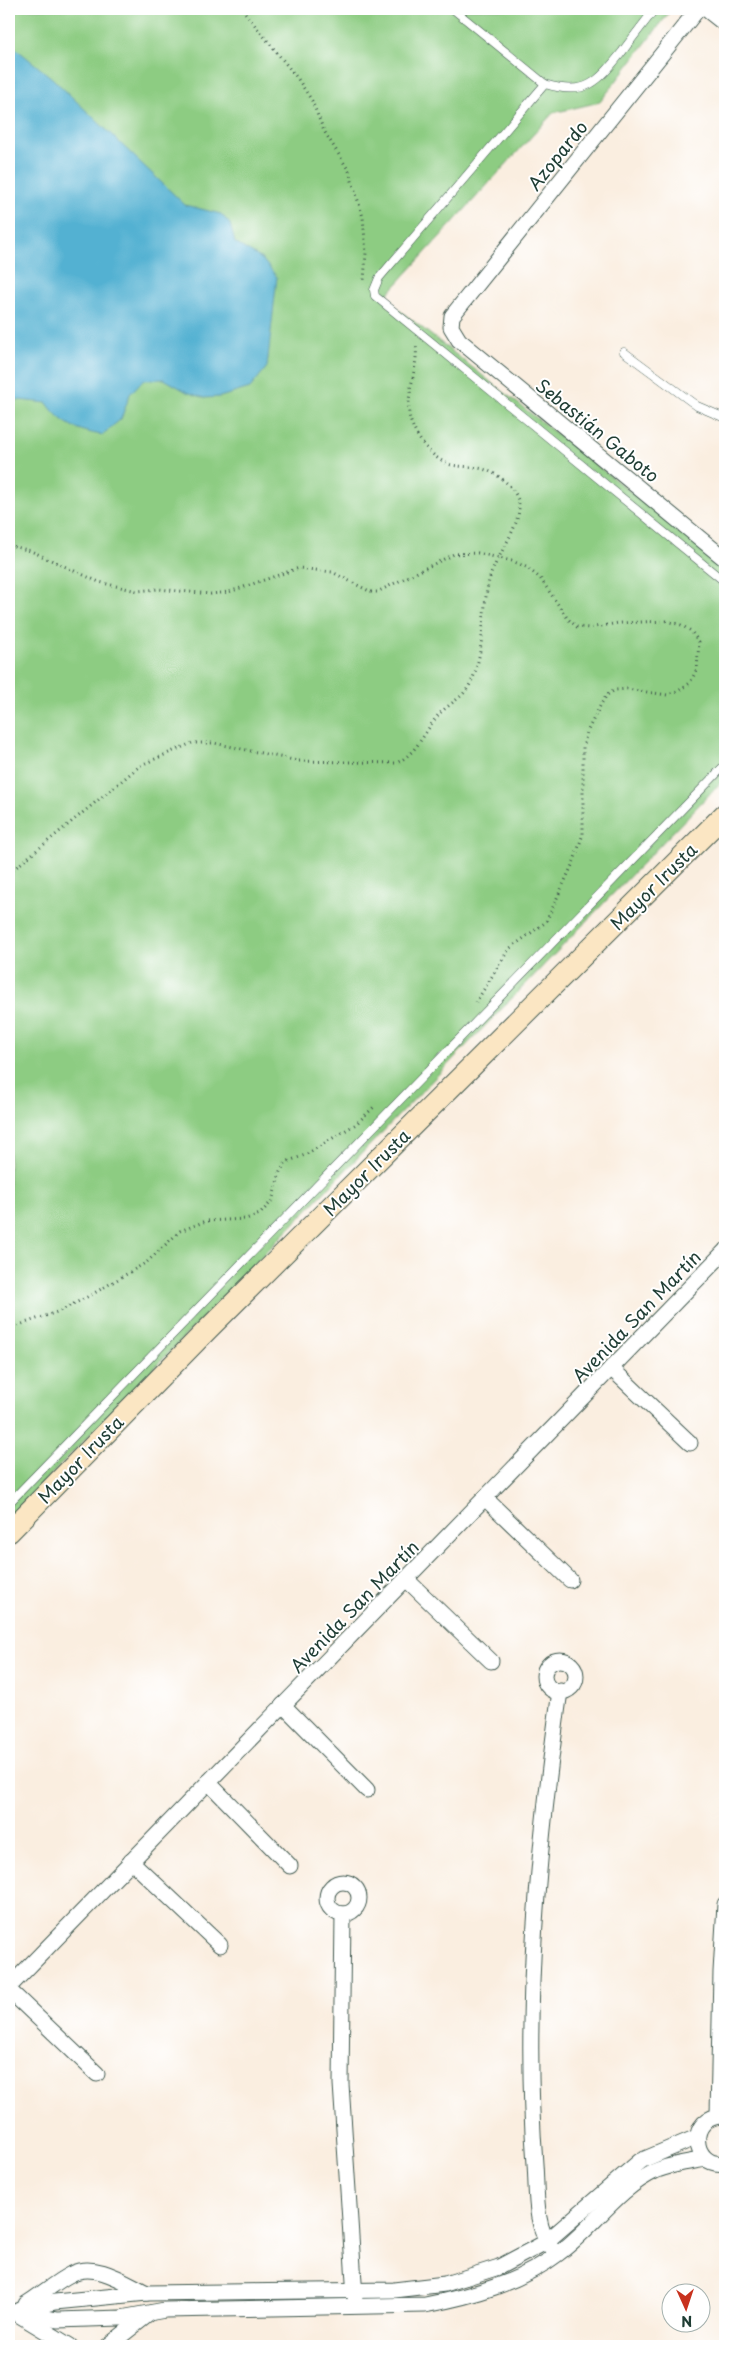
<svg xmlns="http://www.w3.org/2000/svg" width="734" height="2355" viewBox="0 0 734 2355" font-family="'Playpen Sans',sans-serif">
  <style>
    .green { fill: #8dcc82; stroke: #56845b }
    .water { fill: #53b1d2; stroke: #397783 }
    .lines { fill: none; stroke-linecap: round; stroke-linejoin: round }
    .service-casing { stroke: #40584e; stroke-width: 9 }
    .minor-casing { stroke: #40584e; stroke-width: 17 }
    .secondary-casing { stroke: #40584e; stroke-width: 23 }
    .path { stroke: #40584e; stroke-width: 3; stroke-dasharray: 1 4; stroke-linecap: butt }
    .service { stroke: #fff; stroke-width: 8 }
    .minor { stroke: #fff; stroke-width: 15 }
    .secondary { stroke: #fbe6c3; stroke-width: 21 }
    .labels { text-anchor: middle; dominant-baseline: central; stroke-width: 4; stroke-linejoin: round; paint-order: stroke }
    .street-label { font-size: 18px; fill: #1f3d34; stroke: #fff }
  </style>
  <rect width="100%" height="100%" fill="#fff"/>
  <filter id="ink" filterUnits="userSpaceOnUse"><feTurbulence type="fractalNoise" baseFrequency=".02" numOctaves="2"/><feDisplacementMap in="SourceGraphic" scale="10" xChannelSelector="R" yChannelSelector="G"/><feConvolveMatrix kernelMatrix="1 2 1 2 8 2 1 2 1" color-interpolation-filters="sRGB"/></filter>
  <filter id="wash" filterUnits="userSpaceOnUse"><feTurbulence type="fractalNoise" baseFrequency=".0096" numOctaves="4" result="noise"/><feDisplacementMap in="SourceGraphic" scale="20" xChannelSelector="R" yChannelSelector="G"/><feGaussianBlur stdDeviation="1.12" result="paint"/><feColorMatrix in="noise" values="0 0 0 0 0 0 0 0 0 0 0 0 0 0 0 0 0 1.4 0 .05"/><feComposite in="paint" operator="in"/></filter>
  <g filter="url(#wash)">
    <rect width="100%" height="100%" fill="#faeee0"/>
    <path class="green" d="M9 9H672L600 102 553 113 384 298 725 566V778L9 1518Z"/>
    <path class="water" d="M9 43 52 78 185 205 221 214 230 224 235 243 262 259 277 277 267 367 250 388 220 397 204 398 187 392 164 379 143 380 130 394 121 419 102 435C78 431 61 424 47 403L9 399Z"/>
  </g>
  <g filter="url(#ink)">
    <g class="lines">
      <defs>
        <g id="service">
          <path d="M453 9 545 84C586 97 598 82 622 52 633 37 644 23 655 9"/>
          <path d="M545 84 379 278 374 290 375 296 725 582"/>
          <path d="M624 352 697 406 725 418"/>
          <path d="M9 1503 725 765"/>
        </g>
        <g id="minor">
          <path d="M698 9 452 316 451 327 459 340 725 559"/>
          <path d="M706 9 725 24"/>
          <path d="M611 1368 690 1443"/>
          <path d="M485 1498 570 1580"/>
          <path d="M406 1579 491 1661"/>
          <circle cx="560" cy="1676" r="16"/>
          <path d="M283 1705 367 1790"/>
          <path d="M208 1782 290 1866"/>
          <path d="M131 1861 220 1945"/>
          <circle cx="343" cy="1898" r="16"/>
          <path d="M343 1914 341 2084 355 2297"/>
          <path d="M9 1987 725 1251"/>
          <path d="M9 1990 97 2074"/>
          <path d="M718 2116 721 1972 725 1904"/>
          <path d="M725 2116C686 2114 691 2169 725 2163"/>
          <path d="M552 2248C534 2228 537 2189 535 2164 523 2006 538 1848 560 1691"/>
          <path d="M26 2304C41 2295 55 2282 71 2274 95 2261 126 2283 147 2293"/>
          <path d="M20 2310 55 2302 147 2293 394 2290 445 2284 499 2267 546 2242 640 2161 697 2137"/>
          <path d="M9 2311 57 2320 121 2318 165 2310 425 2305C472 2296 520 2283 559 2253 592 2229 617 2189 655 2171 671 2164 689 2162 706 2159"/>
          <path d="M19 2315 70 2346"/>
          <path d="M108 2346 150 2313"/>
        </g>
        <path id="secondary" d="M9 1532 208 1329 725 814"/>
      </defs>
      <use href="#service" class="service-casing"/>
      <use href="#minor" class="minor-casing"/>
      <use href="#secondary" class="secondary-casing"/>
      <g class="path">
        <path d="M242 9 298 79 312 101 324 131 349 171 363 217 366 253 364 280"/>
        <path d="M9 545 31 551 99 582 137 591 158 589 211 594 229 592 299 568 332 572 371 592H377L454 554 478 553 512 561 526 567 540 578 568 619 577 627 589 628 619 623 666 621 681 625 691 631 699 642 697 669 690 683 677 692 667 695 627 689 615 690 607 695 601 704 587 732 583 747V834L574 861 546 922 509 949 476 1002"/>
        <path d="M9 873 141 765 192 743H214L298 761 396 763C415 755 423 735 435 719 443 708 454 703 463 694 487 668 480 610 490 577 496 556 525 521 518 500 513 484 493 470 478 468 468 466 457 467 448 464 431 457 417 439 411 422 403 400 419 368 416 344"/>
        <path d="M9 1331 19 1325 60 1311 91 1295 147 1262 180 1231 206 1221 246 1219 260 1214 272 1201 280 1172 286 1162 305 1155 356 1124 375 1106"/>
      </g>
      <use href="#service" class="service"/>
      <use href="#minor" class="minor"/>
      <use href="#secondary" class="secondary"/>
    </g>
  </g>
  <g class="labels">
    <g class="street-label">
      <text transform="translate(557 155) rotate(-51)">Azopardo</text>
      <text transform="translate(598 430) rotate(39)">Sebastián Gaboto</text>
      <text transform="translate(653 886) rotate(-45)">Mayor Irusta</text>
      <text transform="translate(366 1172) rotate(-45)">Mayor Irusta</text>
      <text transform="translate(636 1316) rotate(-46)">Avenida San Martín</text>
      <text transform="translate(80 1459) rotate(-46)">Mayor Irusta</text>
      <text transform="translate(354 1606) rotate(-46)">Avenida San Martín</text>
    </g>
  </g>
  <rect width="734" height="2355" fill="none" stroke="#fff" stroke-width="30"/>
  <g transform="translate(686 2308) rotate(177)"><circle r="24" fill="#ffffff" stroke="#a5b1ae"/>
  <path d="M0-4L9 19L0 12L-9 19Z" fill="#c8321e"/>
  <text y="-8" font-size="14" font-weight="bold" text-anchor="middle" fill="#1f3d34">N</text>
  </g>
</svg>
